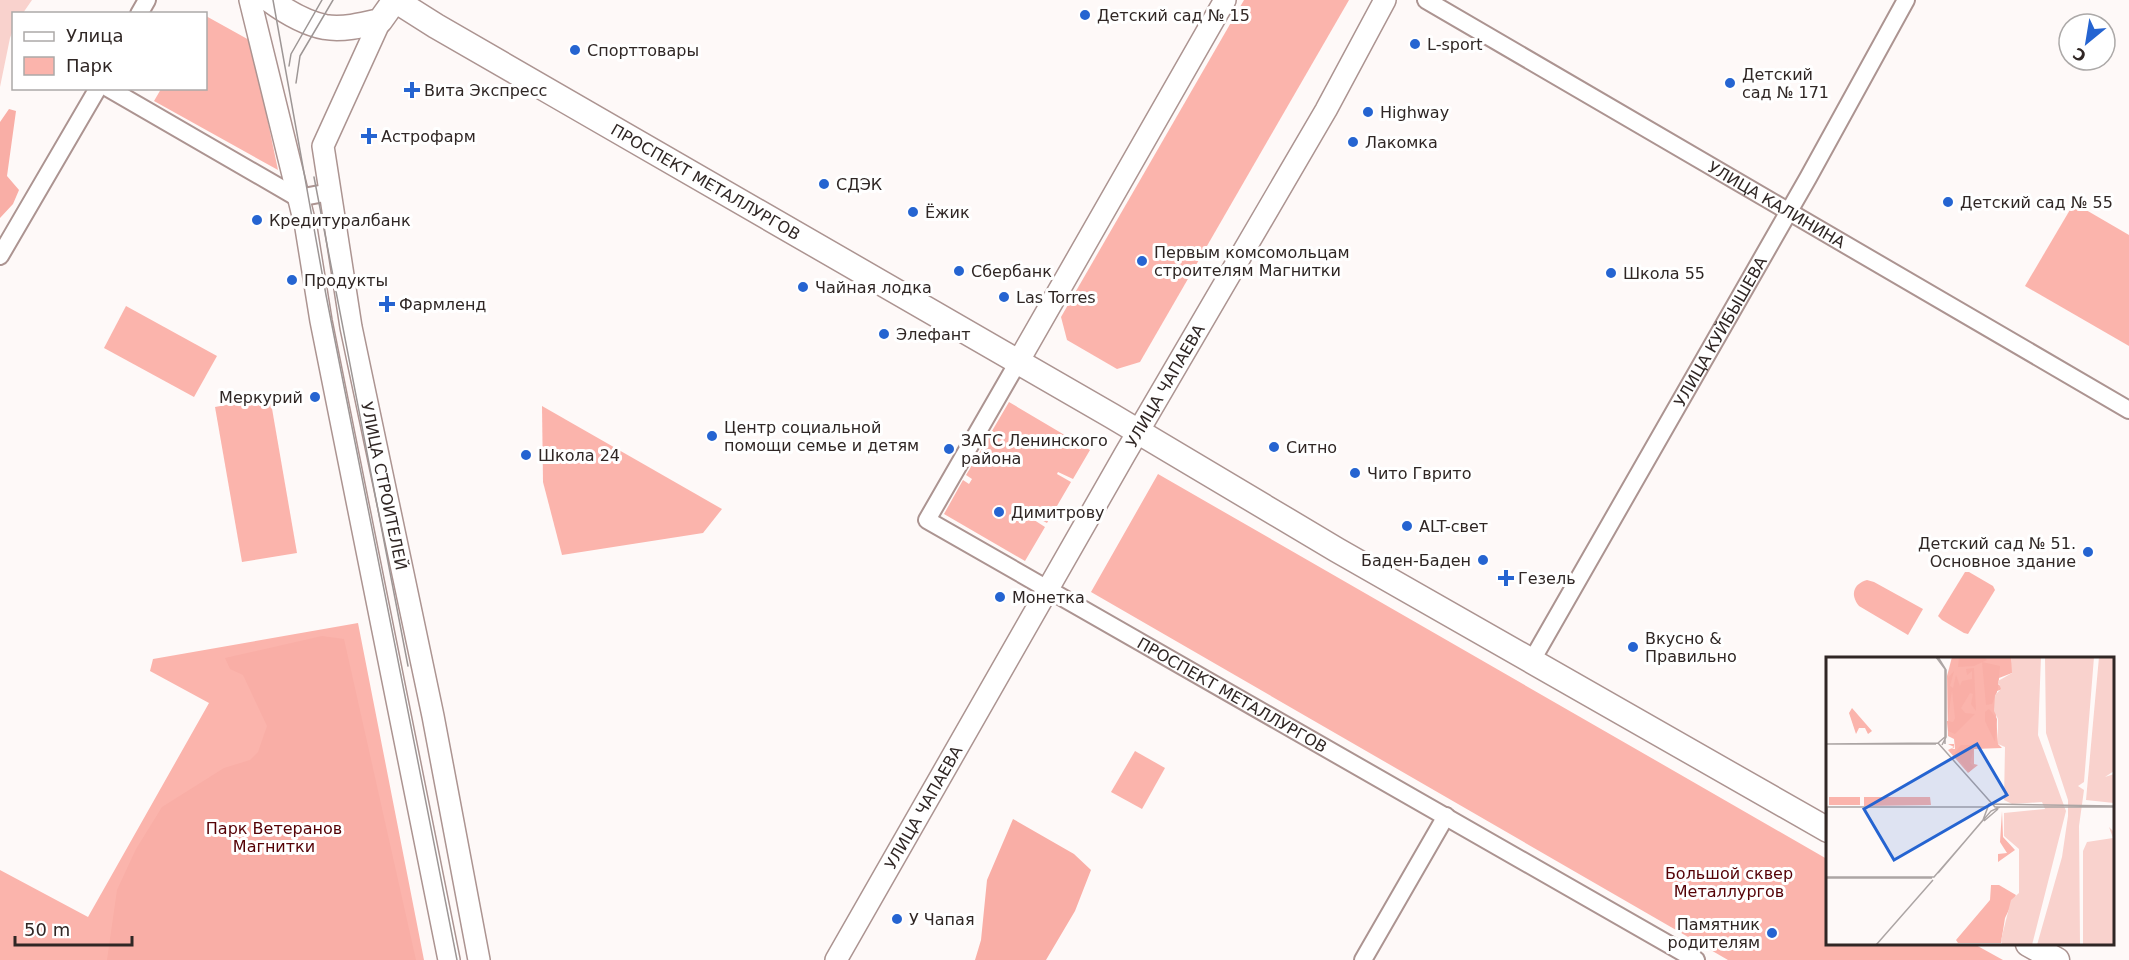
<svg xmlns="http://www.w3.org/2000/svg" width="2129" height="960" viewBox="0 0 2129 960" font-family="'DejaVu Sans',sans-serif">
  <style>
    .green { fill: #fbb4ac }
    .forest { fill: #f9aea6 }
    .water { fill: #f9d2cd }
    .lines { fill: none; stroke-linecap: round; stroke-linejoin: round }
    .minor-casing { stroke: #ac9491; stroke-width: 20 }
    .tertiary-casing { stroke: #ac9491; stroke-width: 24 }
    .secondary-casing { stroke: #ac9491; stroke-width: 27 }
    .minor { stroke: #fff; stroke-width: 16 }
    .tertiary { stroke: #fff; stroke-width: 21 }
    .secondary { stroke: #fff; stroke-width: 24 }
    .tram { stroke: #9d9695; stroke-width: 1.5 }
    .poi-dot { fill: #2564d1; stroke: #fff; stroke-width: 2 }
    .labels { text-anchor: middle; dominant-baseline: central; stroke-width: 6; stroke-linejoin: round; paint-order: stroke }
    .poi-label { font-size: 16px; fill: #302725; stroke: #fff; text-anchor: start }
    .street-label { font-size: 16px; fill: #302725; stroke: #fff }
    .park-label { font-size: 16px; fill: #550206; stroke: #fff }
    .inset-road { fill: none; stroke: #aca5a4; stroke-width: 1.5 }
    .view { fill: #2564d1; fill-opacity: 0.15; stroke: #2564d1; stroke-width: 3 }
    .inset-edge { fill: none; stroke: #302725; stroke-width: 3 }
  </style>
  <rect width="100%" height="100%" fill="#fef9f8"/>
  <g class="green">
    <path d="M1244 0H1349L1140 362 1117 369 1067 340 1061 317Z"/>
    <path d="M206 16 251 41 278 170 154 101 161 89 206 88Z"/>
    <path d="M2074 203 2129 235V346L2025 286Z"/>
    <path d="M126 306 217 356 194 397 104 348Z"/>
    <path d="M270 397 297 553 242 562 215 407Z"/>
    <path d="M1009 402 1090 450 1073 479 1058 472 1057 474 1071 482 1047 523 1032 515 1031 518 1045 527 1025 561 944 514 963 480 969 484 972 479 966 475 989 437 995 440 998 435 992 431Z"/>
    <path d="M542 406 722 509 703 533 562 555 543 482Z"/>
    <path d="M1158 474 1827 859 1828 944H1974L2003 960H1728L1091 592Z"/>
    <path d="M1965 572H1969L1993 586 1995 590 1968 634 1964 633 1942 620 1938 616Z"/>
    <path d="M1867 580 1874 582 1923 609 1908 635 1859 606C1850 595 1853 584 1867 580Z"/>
    <path d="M358 623 424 960H0V870L88 917 209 703 150 671 153 659Z"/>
    <path d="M1135 751 1165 768 1142 809 1111 792Z"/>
  </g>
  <g class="forest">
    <path d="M9 109 16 111 7 176 19 190 13 204 0 218V122Z"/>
    <path d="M322 636 344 639 416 960H107L117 890 136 849 162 807 224 768 250 760 258 752 267 726 243 675 230 669 225 658Z"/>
    <path d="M1013 819 1074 854 1091 870 1075 911 1046 960H975L981 940 987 880Z"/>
  </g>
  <path class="water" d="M0 0H32L23 13 14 14 13 30 10 38 0 87Z"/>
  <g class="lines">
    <defs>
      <g id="minor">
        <path id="s1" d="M1426 0 2129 410"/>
        <path d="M139 14 147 0"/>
        <path d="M108 88 298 198 330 192"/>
        <path d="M0 256 98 88"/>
        <path id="s2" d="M1018 362 927 520 1696 960"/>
        <path id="s3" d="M1531 662 1808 178 1906 0"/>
        <path d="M1363 960 1446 816"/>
      </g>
      <g id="tertiary">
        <path d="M250 0 306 228 321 321 449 960"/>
        <path id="s4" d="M380 21 323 146 351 327 433 716 479 960"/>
        <path d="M1018 362 1225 0"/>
        <path id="s5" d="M836 960 1125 454 1326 110 1385 0"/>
      </g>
      <g id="secondary">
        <path d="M270 0C285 11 305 23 325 27 343 30 363 25 380 21L395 0"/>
        <path id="s6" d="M395 0 436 26 1112 416 1337 550 1828 830"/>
        <path d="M2028 944 2057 960"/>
      </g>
    </defs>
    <use href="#minor" class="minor-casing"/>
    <use href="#tertiary" class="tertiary-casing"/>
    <use href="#secondary" class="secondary-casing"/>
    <use href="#minor" class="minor"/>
    <use href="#tertiary" class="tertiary"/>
    <use href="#secondary" class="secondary"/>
    <g class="tram">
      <path d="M273 0 326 295 457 960"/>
      <path d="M289 66 291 54 322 0"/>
      <path d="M296 83 300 56 333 0"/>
      <path d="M314 177 408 666"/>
    </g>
  </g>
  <g class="poi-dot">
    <circle cx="1085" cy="15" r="6"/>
    <circle cx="1415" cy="44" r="6"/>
    <circle cx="575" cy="50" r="6"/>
    <circle cx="1730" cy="83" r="6"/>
    <path d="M409 81h6v6h6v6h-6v6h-6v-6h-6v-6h6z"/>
    <circle cx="1368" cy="112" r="6"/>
    <path d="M366 127h6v6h6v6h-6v6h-6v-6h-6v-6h6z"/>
    <circle cx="1353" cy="142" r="6"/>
    <circle cx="824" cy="184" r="6"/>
    <circle cx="1948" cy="202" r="6"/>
    <circle cx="913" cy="212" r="6"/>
    <circle cx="257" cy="220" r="6"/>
    <circle cx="1142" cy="261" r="6"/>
    <circle cx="959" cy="271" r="6"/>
    <circle cx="1611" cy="273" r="6"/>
    <circle cx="292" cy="280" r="6"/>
    <circle cx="803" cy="287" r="6"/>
    <circle cx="1004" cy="297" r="6"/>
    <path d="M384 295h6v6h6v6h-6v6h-6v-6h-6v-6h6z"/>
    <circle cx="884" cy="334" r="6"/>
    <circle cx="315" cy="397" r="6"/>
    <circle cx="712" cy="436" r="6"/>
    <circle cx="1274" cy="447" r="6"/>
    <circle cx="949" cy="449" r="6"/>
    <circle cx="526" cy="455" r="6"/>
    <circle cx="1355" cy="473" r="6"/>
    <circle cx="999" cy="512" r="6"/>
    <circle cx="1407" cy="526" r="6"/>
    <circle cx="2088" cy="552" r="6"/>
    <circle cx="1483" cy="560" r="6"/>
    <path d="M1503 569h6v6h6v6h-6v6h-6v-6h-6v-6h6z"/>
    <circle cx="1000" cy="597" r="6"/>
    <circle cx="1633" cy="647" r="6"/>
    <circle cx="897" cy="919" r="6"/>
    <circle cx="1772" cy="933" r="6"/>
  </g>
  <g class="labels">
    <g class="poi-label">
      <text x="1097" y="15">Детский сад № 15</text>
      <text x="1427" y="44">L-sport</text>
      <text x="587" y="50">Спорттовары</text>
      <text x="1742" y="74">Детский<tspan x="1742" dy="18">сад № 171</tspan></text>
      <text x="424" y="90">Вита Экспресс</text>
      <text x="1380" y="112">Highway</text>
      <text x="381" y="136">Астрофарм</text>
      <text x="1365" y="142">Лакомка</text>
      <text x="836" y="184">СДЭК</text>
      <text x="1960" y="202">Детский сад № 55</text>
      <text x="925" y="212">Ёжик</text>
      <text x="269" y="220">Кредитуралбанк</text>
      <text x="1154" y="252">Первым комсомольцам<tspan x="1154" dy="18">строителям Магнитки</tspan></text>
      <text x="971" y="271">Сбербанк</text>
      <text x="1623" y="273">Школа 55</text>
      <text x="304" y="280">Продукты</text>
      <text x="815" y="287">Чайная лодка</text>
      <text x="1016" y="297">Las Torres</text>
      <text x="399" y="304">Фармленд</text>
      <text x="896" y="334">Элефант</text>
      <text x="303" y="397" text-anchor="end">Меркурий</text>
      <text x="724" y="427">Центр социальной<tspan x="724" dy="18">помощи семье и детям</tspan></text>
      <text x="961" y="440">ЗАГС Ленинского<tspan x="961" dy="18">района</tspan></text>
      <text x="1286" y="447">Ситно</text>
      <text x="538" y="455">Школа 24</text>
      <text x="1367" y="473">Чито Гврито</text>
      <text x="1011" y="512">Димитрову</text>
      <text x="1419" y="526">ALT-свет</text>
      <text x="2076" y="543" text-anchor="end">Детский сад № 51.<tspan x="2076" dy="18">Основное здание</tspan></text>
      <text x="1471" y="560" text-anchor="end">Баден-Баден</text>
      <text x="1518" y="578">Гезель</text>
      <text x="1012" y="597">Монетка</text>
      <text x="1645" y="638">Вкусно &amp;<tspan x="1645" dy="18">Правильно</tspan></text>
      <text x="909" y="919">У Чапая</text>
      <text x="1760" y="924" text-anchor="end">Памятник<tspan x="1760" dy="18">родителям</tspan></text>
    </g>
    <g class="street-label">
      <text stroke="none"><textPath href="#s6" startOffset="360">ПРОСПЕКТ МЕТАЛЛУРГОВ</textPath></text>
      <text stroke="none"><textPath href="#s1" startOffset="406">УЛИЦА КАЛИНИНА</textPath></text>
      <text stroke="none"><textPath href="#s3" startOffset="381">УЛИЦА КУЙБЫШЕВА</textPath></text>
      <text stroke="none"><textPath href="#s5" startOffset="662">УЛИЦА ЧАПАЕВА</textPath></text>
      <text stroke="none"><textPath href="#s4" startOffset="483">УЛИЦА СТРОИТЕЛЕЙ</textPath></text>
      <text stroke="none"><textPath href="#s2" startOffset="534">ПРОСПЕКТ МЕТАЛЛУРГОВ</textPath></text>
      <text stroke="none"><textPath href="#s5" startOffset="176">УЛИЦА ЧАПАЕВА</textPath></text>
    </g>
    <g class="park-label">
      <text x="274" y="828">Парк Ветеранов<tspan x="274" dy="18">Магнитки</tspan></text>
      <text x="1729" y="873">Большой сквер<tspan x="1729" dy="18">Металлургов</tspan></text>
    </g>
  </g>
  <g transform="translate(1826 657)">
    <rect width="288" height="288" fill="#fef9f8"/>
    <path d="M126 0H185L186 6V16L173 21 171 27 177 30 187 19 186 29 171 34 169 41 172 87 176 91 148 92V107L152 108 142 116 122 93 128 90 122 87H128V91L125 92H129L128 82 122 79 121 19ZM26 51 46 74 42 77 39 71H33L30 77 23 56ZM3 140H34V148H3ZM38 140H104L105 148 38 149ZM176 154 177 180 189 193 172 205V197L181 196 174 185ZM165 228H173L190 238 179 261 175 286H132L130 283 164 243Z" fill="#fbb4ac"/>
    <path d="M133 0H158L161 3 148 9 132 10ZM156 5 174 9 172 32 166 47 160 48ZM148 11 150 54 145 47 147 37 144 36 135 51 139 56 149 57 129 77 122 74 121 64 127 65 129 61 126 33 122 62V21L128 14 124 29 127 31 130 18 134 29 136 24 146 22V14L141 18 140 12ZM163 52 171 62 169 85 159 64V55ZM135 88H144L147 94 144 106 148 110 143 115 128 97Z" fill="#f9aea6"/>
    <path d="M185 0H215L212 78 240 154 206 288H176L175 283 185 243 193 236V192L178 179V156L219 152 216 145 186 147 178 143 179 90 172 87V62L168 54 169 38 175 32 172 24 186 16ZM219 0H268L258 125 252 129 258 133 253 169 254 288H211L236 200 242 159V143L220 76ZM273 0H288V114L279 120 288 117V146L260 143ZM283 170 288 175V288H257V194L261 185 287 181Z" fill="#f9d2cd"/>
    <path class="inset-road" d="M110 0 119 12V87M112 0 120 13V80L116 88M112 86 169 150H288M0 87H110M0 87 112 86 120 79M0 150H160M158 164 172 152M112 216 157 163 163 147 288 149M0 220H108L165 154 174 150M0 221H106M0 222 1 150M0 233V288M50 288 107 223"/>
    <path class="view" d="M151 87 181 138 68 203 38 152Z"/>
    <rect width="288" height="288" class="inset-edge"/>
  </g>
  <rect x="12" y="12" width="195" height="78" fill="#ffffff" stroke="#aca9a8" stroke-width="1.5"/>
  <rect x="24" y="32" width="30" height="9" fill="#ffffff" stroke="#aca9a8" stroke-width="1.5"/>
  <text x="66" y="42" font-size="18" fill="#302725">Улица</text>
  <rect x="24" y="57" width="30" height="18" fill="#fbb4ac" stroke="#aca9a8" stroke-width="1.5"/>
  <text x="66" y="72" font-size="18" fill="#302725">Парк</text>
  <g transform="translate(2087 42) rotate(210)"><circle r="28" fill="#ffffff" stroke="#aca9a8" stroke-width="1.5"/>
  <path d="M0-4.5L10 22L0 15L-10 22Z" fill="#2564d1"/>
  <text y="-9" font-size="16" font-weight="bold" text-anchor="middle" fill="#302725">С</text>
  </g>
  <path d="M15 936v9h117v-9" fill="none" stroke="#302725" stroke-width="3"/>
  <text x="24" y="936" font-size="18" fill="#302725" stroke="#ffffff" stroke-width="4.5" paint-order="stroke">50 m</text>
</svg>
